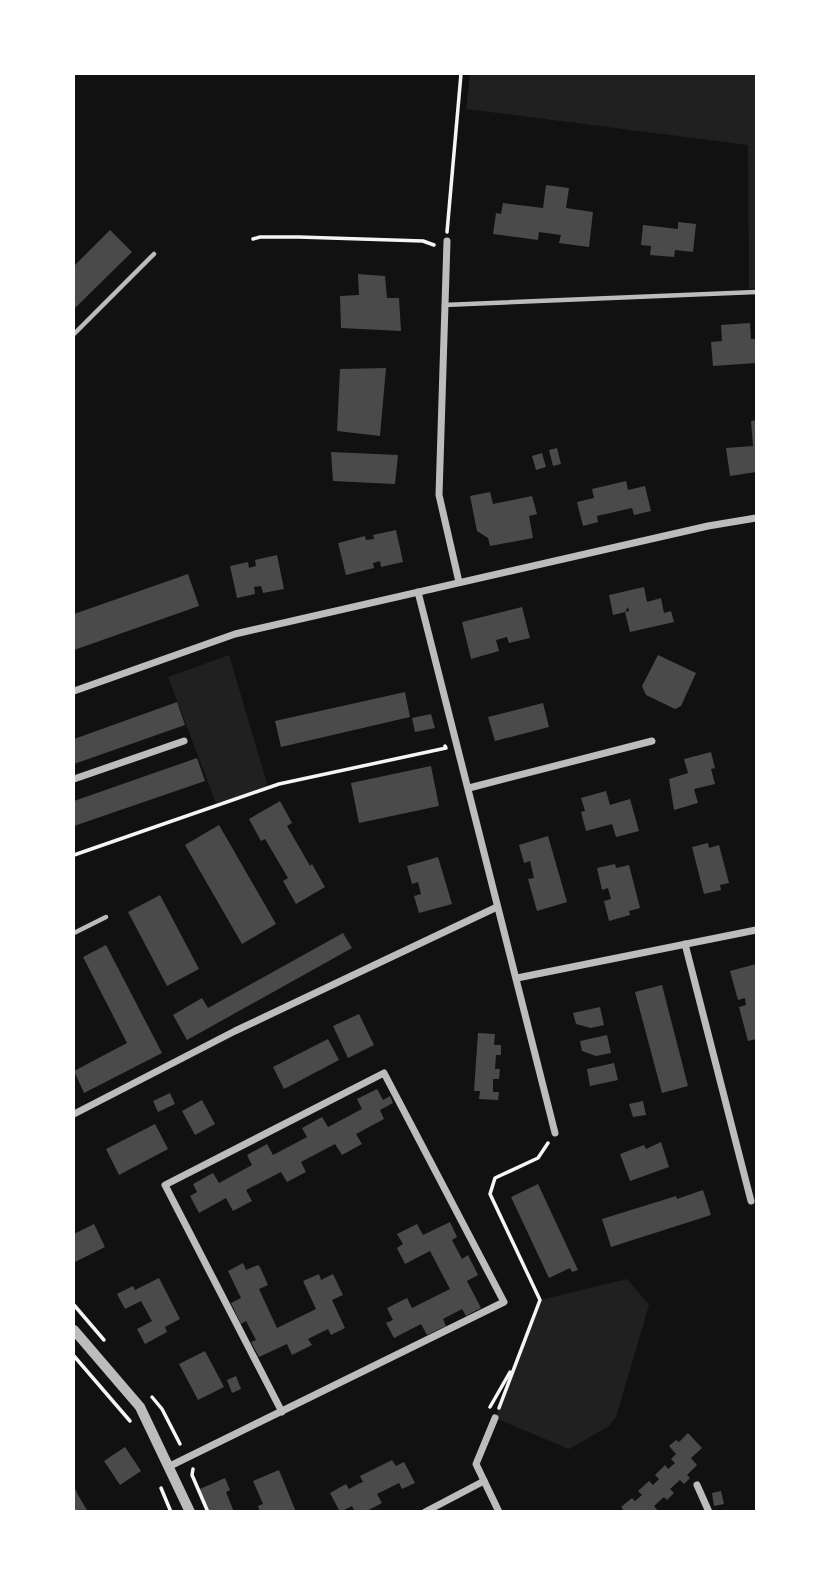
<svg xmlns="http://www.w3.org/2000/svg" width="830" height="1585" viewBox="0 0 830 1585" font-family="Figtree,sans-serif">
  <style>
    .green { fill: #202020 }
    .building { fill: #4a4a4a }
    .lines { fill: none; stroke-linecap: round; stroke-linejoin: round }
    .path { stroke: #f5f5f5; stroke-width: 3.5 }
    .service { stroke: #bcbcbc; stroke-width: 4.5 }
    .minor { stroke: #bcbcbc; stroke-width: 7 }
    .tertiary { stroke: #bcbcbc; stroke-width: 10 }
  </style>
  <rect width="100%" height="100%" fill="#111"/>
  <g class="green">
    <path d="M470 74H756V288L749 289 748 145 466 109Z"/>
    <path d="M229 655 269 790 216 803 168 677Z"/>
    <path d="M627 1279 649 1305 616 1417 609 1426 569 1449 495 1418 540 1300Z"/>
  </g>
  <g class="building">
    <path d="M546 185 569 188 566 208 593 212 589 247 559 243 561 235 539 232 538 240 493 234 496 213 501 214 503 203 543 208Z"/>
    <path d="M678 222 696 224 693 252 675 250 674 257 650 255 651 246 641 245 643 225 678 229Z"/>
    <path d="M110 230 132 252 74 309V266Z"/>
    <path d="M358 274 385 276 387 298H399L401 331 341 328 340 296 359 295Z"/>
    <path d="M750 323 751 339H756V363L713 366 711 342 722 341 721 325Z"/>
    <path d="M386 368 380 436 337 431 340 369Z"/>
    <path d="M756 420V472L730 476 726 448 753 446 751 421Z"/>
    <path d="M557 448 561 464 553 466 549 450Z"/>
    <path d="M331 452 398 455 395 484 333 481Z"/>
    <path d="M542 453 546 467 536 470 532 456Z"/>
    <path d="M626 481 628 490 645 486 651 511 634 515 632 508 597 516 598 522 583 526 577 502 594 498 592 489Z"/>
    <path d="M490 492 493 504 532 496 537 514 529 516 533 538 490 546 488 538 477 531 470 496Z"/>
    <path d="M396 530 403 562 381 567 380 561 373 563 374 568 346 575 338 543 365 536 366 540 374 539 373 535Z"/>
    <path d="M277 555 284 589 263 593 261 586 254 587 255 594 237 598 230 566 248 562 249 568 256 566 255 560Z"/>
    <path d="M188 574 199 606 74 650V614Z"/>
    <path d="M644 587 647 602 661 598 664 613 671 611 674 622 630 632 625 612 629 611 628 607 625 612 613 615 609 595Z"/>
    <path d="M522 607 530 638 509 643 507 637 496 640 499 651 471 659 462 622Z"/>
    <path d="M658 655 696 673 681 706 675 709 646 695 642 686Z"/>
    <path d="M405 692 410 717 281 747 275 721Z"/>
    <path d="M177 702 185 725 74 764V739Z"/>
    <path d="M543 703 549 727 495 741 488 717Z"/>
    <path d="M431 714 435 728 415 732 412 718Z"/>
    <path d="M711 752 715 768 711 769 715 784 694 789 698 803 674 810 669 779 688 773 684 759Z"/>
    <path d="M197 758 205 781 74 826V801Z"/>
    <path d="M431 766 439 806 359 823 351 783Z"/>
    <path d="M606 791 610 805 630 799 639 831 616 837 612 824 586 831 581 812 585 811 581 798Z"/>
    <path d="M280 801 292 823 287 826 310 866 312 864 325 887 296 904 283 881 288 878 265 839 261 841 249 819Z"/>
    <path d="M219 825 276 924 242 944 185 845Z"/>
    <path d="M548 836 567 902 537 911 528 879 534 878 530 861 524 863 519 845Z"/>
    <path d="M708 843 709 848 719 845 729 883 720 885 721 890 704 894 692 847Z"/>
    <path d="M438 857 452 904 419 913 414 896 421 894 418 882 412 884 407 866Z"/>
    <path d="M615 864 616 868 629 865 640 908 629 911 630 915 609 921 604 901 611 899 608 888 602 890 597 868Z"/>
    <path d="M160 895 199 969 167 986 128 912Z"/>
    <path d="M343 933 352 948 187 1040 173 1015 202 998 208 1008Z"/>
    <path d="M106 945 162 1053 84 1093 74 1071 127 1043 83 957Z"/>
    <path d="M756 964V1039L748 1041 739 1007 746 1005 745 998 738 1000 730 971Z"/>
    <path d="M662 985 688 1086 662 1093 635 992Z"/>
    <path d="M600 1007 604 1025 591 1028 576 1024 573 1013Z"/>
    <path d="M359 1014 374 1045 348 1058 333 1026Z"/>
    <path d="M478 1033 495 1034 494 1045H501V1055H496L495 1069H500L499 1079H493V1092H499L498 1100 479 1099 480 1091H474Z"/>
    <path d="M607 1035 611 1053 596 1056 582 1051 580 1041Z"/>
    <path d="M328 1039 339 1060 284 1089 273 1067Z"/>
    <path d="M614 1063 618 1080 590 1086 587 1069Z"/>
    <path d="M377 1089 383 1100 390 1096 393 1103 380 1110 384 1119 356 1134 362 1144 342 1155 335 1144 301 1162 306 1172 287 1182 281 1172 246 1190 252 1201 233 1211 226 1198 199 1213 190 1196 197 1192 193 1184 213 1173 219 1183 252 1165 247 1155 267 1144 273 1155 307 1137 302 1128 322 1117 328 1127 362 1109 357 1099Z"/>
    <path d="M170 1093 175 1104 158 1112 153 1101Z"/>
    <path d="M202 1100 215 1124 195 1135 182 1111Z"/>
    <path d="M643 1101 646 1115 633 1117 629 1104Z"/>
    <path d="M155 1124 168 1149 119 1175 106 1149Z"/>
    <path d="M661 1142 669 1167 630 1181 620 1154 644 1145 646 1149Z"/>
    <path d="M538 1184 578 1270 572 1272 570 1268 549 1278 511 1197Z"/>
    <path d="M703 1190 711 1215 611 1247 602 1219 676 1196 677 1199Z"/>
    <path d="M450 1222 457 1237 452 1240 462 1259 468 1255 478 1275 467 1281 481 1308 466 1316 462 1309 443 1319 446 1326 427 1335 421 1324 394 1338 386 1323 393 1320 387 1308 407 1298 412 1308 450 1289 430 1251 405 1264 397 1248 403 1244 397 1234 417 1224 423 1235Z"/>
    <path d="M94 1224 105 1247 75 1262 74 1234Z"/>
    <path d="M243 1263 246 1270 258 1265 260 1267 268 1285 259 1289 277 1328 316 1309 303 1281 319 1274 321 1280 333 1274 343 1295 332 1300 345 1328 331 1335 328 1329 308 1339 312 1345 292 1355 287 1344 259 1357 251 1342 256 1340 246 1321 241 1324 231 1303 241 1298 228 1271Z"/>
    <path d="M159 1278 180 1319 165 1327 167 1332 145 1344 137 1329 152 1321 141 1301 125 1309 117 1294 133 1286 135 1290Z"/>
    <path d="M205 1351 224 1387 198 1400 179 1364Z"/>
    <path d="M236 1376 241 1389 232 1393 227 1380Z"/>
    <path d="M688 1433 702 1448 691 1458 697 1465 687 1475 690 1478 684 1484 680 1480 670 1489 674 1493 667 1500 664 1497 654 1506 659 1512H625L621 1507 632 1498 635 1501 642 1495 638 1491 649 1481 653 1485 659 1479 655 1475 665 1465 668 1469 675 1463 671 1459 676 1454 669 1446 676 1440 679 1442Z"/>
    <path d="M125 1447 141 1471 120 1485 104 1461Z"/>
    <path d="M392 1460 396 1466 404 1462 415 1483 402 1489 399 1483 377 1494 382 1503 365 1512H355L352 1506 340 1512 330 1493 346 1484 349 1489 358 1484 363 1482 360 1476Z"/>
    <path d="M279 1470 296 1512H260L258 1506 263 1504 253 1481Z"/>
    <path d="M225 1478 230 1490 226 1492 234 1512H210L200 1489Z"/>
    <path d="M74 1486 78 1495 88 1512H74Z"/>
    <path d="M721 1491 724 1504 714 1506 712 1493Z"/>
  </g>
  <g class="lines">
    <g class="path">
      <path d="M447 232 461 74"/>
      <path d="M253 239 260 237H299L423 241 434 245"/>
      <path d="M74 855 279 784 446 748 445 746"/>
      <path d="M74 1305 104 1340"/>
      <path d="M74 1356 130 1421"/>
      <path d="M152 1397 162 1409 180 1444"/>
      <path d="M490 1407 510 1372"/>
      <path d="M499 1408 540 1300 490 1194 495 1178 538 1158 548 1143"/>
      <path d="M193 1469 192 1475 208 1512"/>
      <path d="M161 1488 171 1512"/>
    </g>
    <g class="service">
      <path d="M444 305 756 292"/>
      <path d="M74 334 154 254"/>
      <path d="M74 933 106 917"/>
    </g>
    <g class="minor">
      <path d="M447 241 439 495 459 582"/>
      <path d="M418 592 555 1133"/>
      <path d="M74 691 235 634 708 526 756 518"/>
      <path d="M74 779 184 741"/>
      <path d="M469 788 652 741"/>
      <path d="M685 944 751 1201"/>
      <path d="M517 978 756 930"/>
      <path d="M74 1114 235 1031 497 907"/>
      <path d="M495 1418 476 1464 499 1512"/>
      <path d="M170 1466 504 1302 384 1073 165 1185 282 1412"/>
      <path d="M697 1485 709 1512"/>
      <path d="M425 1512 484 1481"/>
    </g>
    <path class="tertiary" d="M74 1330 140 1407 190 1512"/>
  </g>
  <rect width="830" height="1585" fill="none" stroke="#ffffff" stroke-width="150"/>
</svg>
